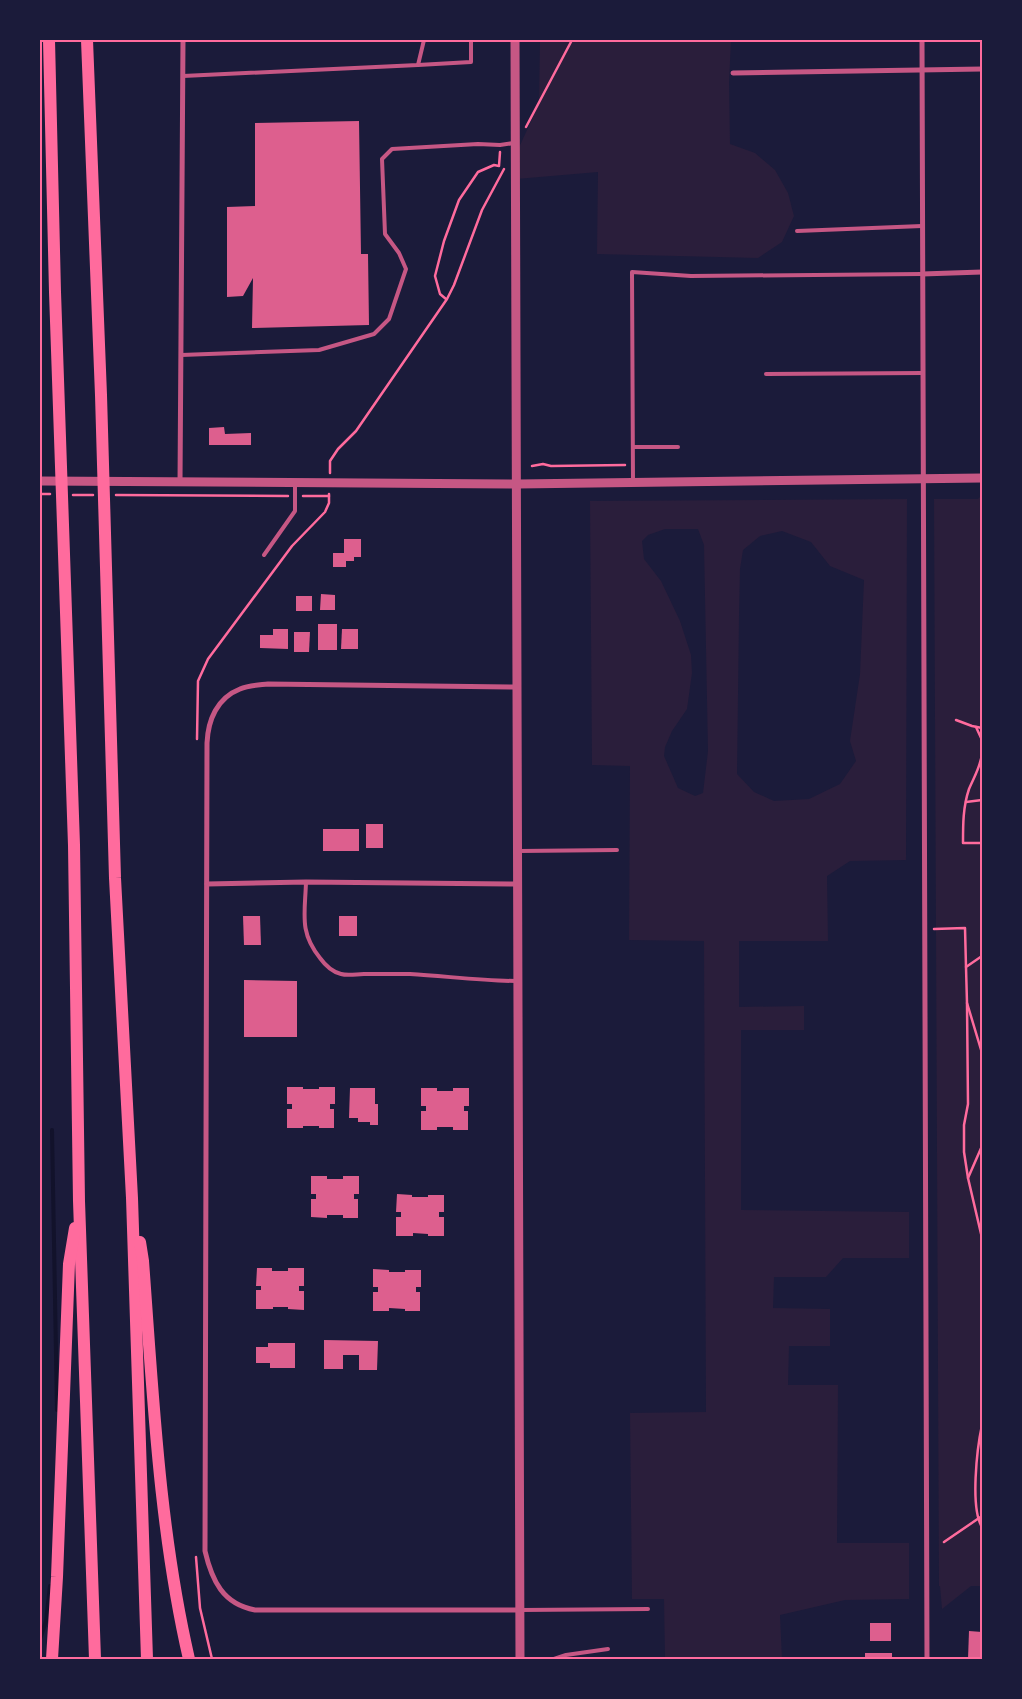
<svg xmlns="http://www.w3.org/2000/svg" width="1022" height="1699" viewBox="0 0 1022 1699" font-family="Mulish,sans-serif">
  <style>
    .green { fill: #2a1e3b; fill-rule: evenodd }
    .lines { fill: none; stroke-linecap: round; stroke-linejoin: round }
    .stream { stroke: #12122b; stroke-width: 4 }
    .building { fill: #dd5f8e }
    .path { stroke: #ff6b9d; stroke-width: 2.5 }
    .service { stroke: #c65784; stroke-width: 4 }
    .minor { stroke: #c65784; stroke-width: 5 }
    .tertiary { stroke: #c65784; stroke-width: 9 }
    .motorway { stroke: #ff6b9d; stroke-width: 12 }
    .neatline { fill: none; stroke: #ff6b9d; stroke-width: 2 }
  </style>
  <rect width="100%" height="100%" fill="#1b1b3a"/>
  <g class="green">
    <path d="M540 40H731L729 82 730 144 755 153 775 170 788 193 794 216 782 242 758 258 597 254 598 172 516 179V154L539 104Z"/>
    <path d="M982 495V1586H971L942 1609 940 1586H939L934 499H978Z"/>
    <path d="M907 499 906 860 850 861 827 876 828 941H739V1007L804 1006V1030H741V1210L909 1212V1258H843L826 1277H774L773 1308 830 1309V1346H789L788 1385H838L837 1543H909V1599L845 1600 780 1615 782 1659H665L664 1599H632L630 1413 706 1412 704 941 629 940 630 766 592 765 590 501ZM665 529H698L704 545 708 751 703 793 695 796 678 788 664 756 665 747 672 731 687 709 692 673 691 655 680 621 661 581 644 559 642 541 648 535ZM782 531 811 542 830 566 864 580 860 674 850 741 856 761 840 784 809 799 774 801 754 792 737 774 739 616 740 569 743 550 760 536Z"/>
  </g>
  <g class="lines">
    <g class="stream">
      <path d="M52 1130 57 1410"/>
      <path d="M40 1639 46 1621 50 1586"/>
    </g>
  </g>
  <g class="building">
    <path d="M359 121 361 254H368L369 325 252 328 253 278 243 296 227 297V207L255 206V123Z"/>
    <path d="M224 427 225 434 251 433V445H209V428Z"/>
    <path d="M344 539H361V557H354V561H346V567H333V553H344Z"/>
    <path d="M321 594 335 595V610H320Z"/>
    <rect x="296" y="596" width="16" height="15"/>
    <rect x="318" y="624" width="19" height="26"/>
    <path d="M273 629H288V649L260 648V635H273Z"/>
    <path d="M342 629H358V649H341Z"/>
    <path d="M294 632H310L309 652H294Z"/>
    <rect x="366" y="824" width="17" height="24"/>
    <rect x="323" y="829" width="36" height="22"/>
    <path d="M243 916H260L261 945H244Z"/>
    <rect x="339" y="916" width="18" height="20"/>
    <path d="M244 980 297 981V1037H244Z"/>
    <path d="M287 1087H303V1089H319V1087H335V1104H330V1109H334V1128H319V1126H303V1128H287V1109H292V1104H287Z"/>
    <path d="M350 1088H375V1104H378V1125H370V1122H358V1118H349Z"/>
    <path d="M421 1088H437V1091H453V1088H469V1106H464V1111H468V1130H453V1127H437V1130H421V1111H426V1106H421Z"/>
    <path d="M311 1176H327V1179H343V1176H359V1194H354V1199H358V1218H343V1215H327V1218L311 1217V1199H316V1194H311Z"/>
    <path d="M397 1194 412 1195V1197H428V1195H444V1212H439V1217H444V1236H428V1234L413 1233V1236H396V1217H401V1212H396Z"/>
    <path d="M257 1268H272V1271H288V1268H304V1286H299V1291H304V1310L288 1309V1307H273V1309H256V1290H261V1286H256Z"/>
    <path d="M373 1269 389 1270V1272H405V1270H421V1287H416V1292H420V1311H405V1309L389 1308V1311H373V1292H378V1287H373Z"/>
    <path d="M324 1340 378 1341 377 1370H359V1355H343V1369H324Z"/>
    <path d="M268 1343H295V1368H270V1363H256V1347H268Z"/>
    <rect x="870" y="1623" width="21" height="18"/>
    <path d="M969 1631 982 1632V1659H968Z"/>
    <rect x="865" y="1653" width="27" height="6"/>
  </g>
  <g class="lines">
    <g class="path">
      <path d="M526 127 572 40"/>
      <path d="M446 299 440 294 435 276 444 241 459 200 478 172 494 165 499 166 500 152"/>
      <path d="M532 466 543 464 551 466 625 465"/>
      <path d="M330 473V461L338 449 356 431 447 299 454 285 482 210 504 169"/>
      <path d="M40 494H50"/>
      <path d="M73 495H93"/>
      <path d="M116 495 288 496"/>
      <path d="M303 496H329"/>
      <path d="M956 720 972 726 982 728"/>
      <path d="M976 727 982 740"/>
      <path d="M197 739 198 681 208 659 292 546 325 512 329 503V494"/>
      <path d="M982 753C981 766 974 777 969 789 963 807 963 824 963 843H982"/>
      <path d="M966 802 982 800"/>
      <path d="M934 929 965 928 966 967"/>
      <path d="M982 956 966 967 967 1003 982 1053"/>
      <path d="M967 1003 968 1104 964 1125V1152L968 1178"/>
      <path d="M982 1146 968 1178 982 1238"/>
      <path d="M982 1425C977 1448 970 1508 982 1527"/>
      <path d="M944 1542 982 1516"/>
      <path d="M196 1557 200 1608 212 1659"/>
    </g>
    <g class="service">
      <path d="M418 65 471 62V40"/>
      <path d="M183 76 418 65 424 40"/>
      <path d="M797 231 922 226"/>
      <path d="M181 355 319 350 374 334 389 319 406 269 399 253 385 234 382 159 392 149 478 144 500 145 514 143"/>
      <path d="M766 374 923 373"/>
      <path d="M633 447H678"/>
      <path d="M633 483 632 272 691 276 922 274"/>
      <path d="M264 555 295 511V484"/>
      <path d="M519 851 617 850"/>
      <path d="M306 882C305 914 299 932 320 958 325 965 333 972 341 974 348 976 357 974 364 974 379 974 395 974 410 974 446 976 481 981 517 981"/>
      <path d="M521 1610 648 1609"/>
      <path d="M540 1659H554L566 1655 608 1649"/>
    </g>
    <g class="minor">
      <path d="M922 40 927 1659"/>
      <path d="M733 73 982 69"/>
      <path d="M922 274 982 272"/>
      <path d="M180 483 183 40"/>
      <path d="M517 687 268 684C259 685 249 685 240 689 217 698 208 720 207 743L205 1551C212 1581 223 1604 255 1610H521"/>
      <path d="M207 884 306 882 518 884"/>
    </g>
    <g class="tertiary">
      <path d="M515 40 520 1659"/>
      <path d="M40 481 518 484 982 478"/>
    </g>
    <g class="motorway">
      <path d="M49 40 55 292 74 845 79 1201 95 1659"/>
      <path d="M87 40 101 395 115 878 132 1198 147 1659"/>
      <path d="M140 1242 143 1261C153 1394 159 1529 189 1659"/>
      <path d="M52 1659 57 1577 69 1264 75 1228"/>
    </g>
  </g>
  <rect width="1022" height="1699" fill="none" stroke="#1b1b3a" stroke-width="82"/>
  <rect x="41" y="41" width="940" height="1617" class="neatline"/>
</svg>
